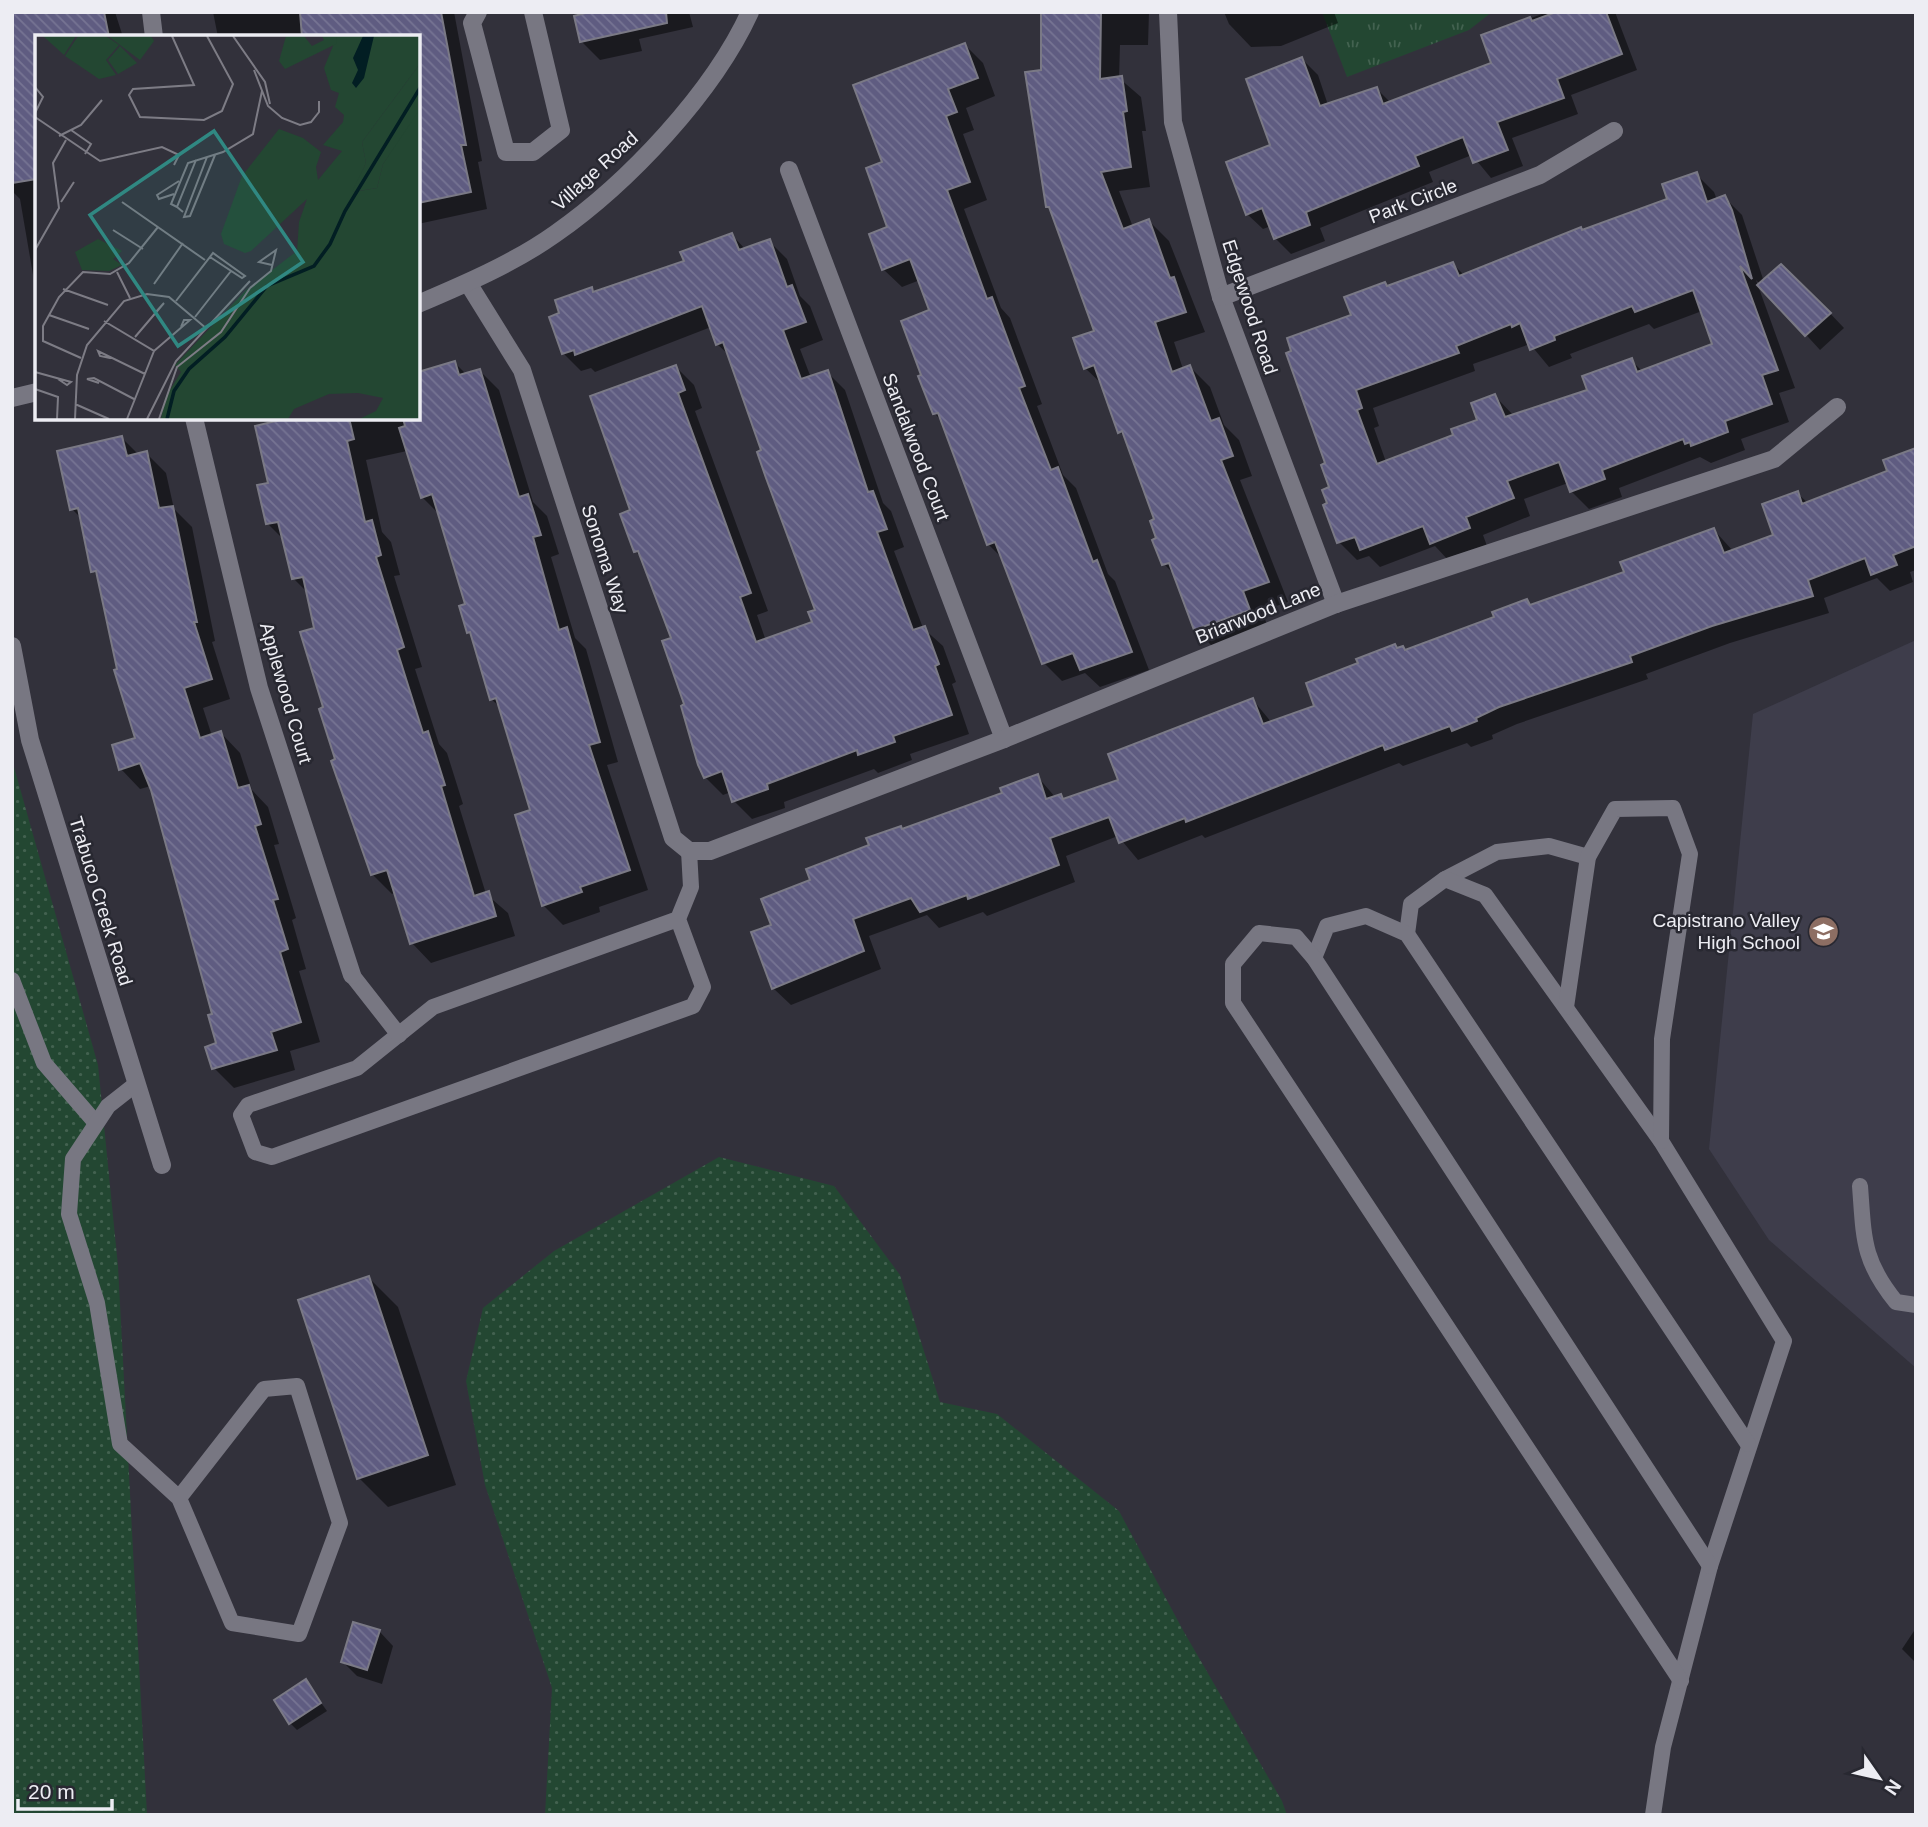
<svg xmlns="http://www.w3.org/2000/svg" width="1928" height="1827" viewBox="0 0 1928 1827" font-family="Helvetica,sans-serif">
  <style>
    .built { fill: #3e3d4b }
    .grass { fill: url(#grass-dots) }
    .park { fill: url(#park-tufts) }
    .shadow { fill: #0007; fill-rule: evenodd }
    .building { fill: url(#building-back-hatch); stroke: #7a7985; stroke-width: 2; fill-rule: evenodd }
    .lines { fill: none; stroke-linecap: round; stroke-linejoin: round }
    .lane { stroke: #787782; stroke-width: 16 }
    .street { stroke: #787782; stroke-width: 18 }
    .secondary { stroke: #787782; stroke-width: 18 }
    .labels { text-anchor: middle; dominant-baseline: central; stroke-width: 5; stroke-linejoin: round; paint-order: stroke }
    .street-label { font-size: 19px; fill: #ededf3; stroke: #282831 }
    .poi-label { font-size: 19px; fill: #ededf3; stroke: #282831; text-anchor: end }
    .inset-river { fill: none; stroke: #021e23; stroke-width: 3.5 }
    .inset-road { fill: none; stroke: #7d7c85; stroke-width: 2 }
    .view { fill: #308882; fill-opacity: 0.15; stroke: #308882; stroke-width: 3.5 }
    .inset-edge { fill: none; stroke: #ededf3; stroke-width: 3.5 }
  </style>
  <defs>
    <pattern id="grass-dots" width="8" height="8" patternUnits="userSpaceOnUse" patternTransform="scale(1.75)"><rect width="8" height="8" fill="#234732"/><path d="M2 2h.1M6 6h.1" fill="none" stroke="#436250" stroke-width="1.8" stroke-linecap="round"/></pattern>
    <pattern id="park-tufts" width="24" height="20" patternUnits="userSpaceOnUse" patternTransform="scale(1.75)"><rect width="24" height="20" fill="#234732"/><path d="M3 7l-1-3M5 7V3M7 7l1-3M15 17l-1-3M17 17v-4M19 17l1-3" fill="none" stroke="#436250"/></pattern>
    <pattern id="building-back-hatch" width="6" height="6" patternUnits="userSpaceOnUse" patternTransform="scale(1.75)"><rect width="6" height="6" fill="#5f5c81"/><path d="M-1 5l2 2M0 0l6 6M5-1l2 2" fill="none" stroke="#767493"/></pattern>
  </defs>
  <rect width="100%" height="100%" fill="#32313b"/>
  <path class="built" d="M1916 640V1368L1769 1240 1709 1149 1753 714Z"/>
  <g class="grass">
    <path d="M12 760 98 1065 118 1266 147 1815H12Z"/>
    <path d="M719 1157 834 1186 900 1275 940 1402 997 1414 1119 1511 1184 1632 1282 1801 1287 1815H545L552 1688 485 1485 466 1381 483 1308 554 1251Z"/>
  </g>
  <path class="park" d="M1322 12H1492L1469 30 1347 77Z"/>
  <g class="shadow">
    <path d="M12 12H115L123 37H37V298L20 199 12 191Z"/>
    <path d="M213 12H454L482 161 478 162 487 209 418 224V37H218Z"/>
    <path d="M576 12H689L693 27 639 39 642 51 600 60 581 41Z"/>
    <path d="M1042 12H1149L1148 45H1120L1119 78 1141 97 1146 131H1142L1150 187 1119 191 1133 227 1149 221 1169 241 1205 332 1174 342 1183 369 1190 367 1210 387 1224 425 1239 440 1252 476 1240 480 1288 602 1262 611 1269 630 1215 649 1195 629 1177 577 1164 564 1156 520 1126 438 1120 432 1103 385 1085 368 1096 332 1053 211 1047 206Z"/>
    <path d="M1224 12H1334L1338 23 1281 46 1251 47 1229 24Z"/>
    <path d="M1547 12H1615L1637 70 1571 95 1578 114 1512 138 1523 166 1491 178 1472 155 1429 172 1433 182 1320 228 1325 241 1291 254 1275 238 1271 226 1263 229 1247 214 1302 59 1318 75 1328 105 1377 89 1391 103 1493 64 1483 36Z"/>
    <path d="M965 45 983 63 995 96 966 108 974 130 963 134 987 200 964 209 1001 308 1010 318 1042 404 1037 406 1063 475 1076 488 1108 574 1115 581 1149 670 1100 687 1085 673 1062 681 1044 663 1003 559 988 544 943 422 934 413 923 376 931 311 920 280 902 287 883 269 889 228 884 163Z"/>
    <path d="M1696 174 1714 192 1717 200 1724 197 1742 215 1764 282 1806 288 1844 328 1820 350 1756 280 1795 388 1779 393 1789 422 1741 439 1745 450 1711 463 1700 457 1619 488 1622 497 1589 509 1571 491 1568 483 1524 499 1530 516 1483 535 1487 546 1449 561 1435 546 1380 567 1369 556 1357 560 1339 542 1329 504 1331 488 1328 464 1353 316 1388 288 1453 264 1465 276 1669 200ZM1702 311 1714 345 1643 372 1631 360 1589 391 1514 416 1495 396 1479 421 1456 436 1386 462 1374 428 1379 426 1373 408 1475 371 1473 364 1530 344 1549 367 1572 358 1570 354 1649 324 1654 329Z"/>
    <path d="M732 235 746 250 769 241 787 259 800 296 810 306 823 340 800 349 811 378 827 372 845 390 883 503 891 511 904 547 894 551 923 628 943 646 956 682 952 684 969 734 910 754 912 760 878 773 874 769 784 802 785 808 752 819 734 801 731 792 723 795 705 777 673 639 644 560 635 551 632 511 676 367 694 385 702 408 695 411 768 611 757 615 766 641 814 623 817 611 730 356 717 344 711 327 595 372 591 368 581 371 563 353 562 314 591 289 596 293 686 262Z"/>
    <path d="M455 363 467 375 480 371 499 390 533 502 547 516 559 554 551 557 575 638 586 649 618 762 607 765 648 890 599 907 600 912 563 925 543 905 532 812 501 708 491 699 473 637 468 632V605L440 515 422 497 407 451 366 460 382 532 391 542 400 575 394 576 422 667 415 669 439 744 447 753 463 804 459 806 486 894 508 913 515 936 431 963 412 943 396 892 392 894 372 874 337 761 325 708 316 629 308 593 294 579 285 541 268 524 270 484 284 418H418V371L421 373Z"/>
    <path d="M122 438 139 455 146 453 166 473 174 509 192 527 215 641 212 642 230 699 203 708 212 736 221 733 240 753 252 790 268 807 279 844 274 845 296 918 292 920 306 969 299 971 320 1042 290 1051 295 1070 234 1088 214 1068 219 1044 214 1015 151 786 140 789 121 769 137 739 100 578 93 571 82 519 72 509Z"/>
    <path d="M1916 449V570L1910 572 1913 582 1890 591 1877 578 1824 598 1829 613 1730 643 1646 674 1648 679 1517 724 1492 735 1493 739 1471 747 1467 743 1403 766 1399 763 1205 838 1202 835 1138 860 1118 836 1066 856 1075 882 987 916 983 912 939 928 927 915 869 936 881 969 791 1005 773 988V926L812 881 903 830 1004 794 1037 776 1056 798 1061 796 1065 800 1120 781 1162 733 1253 700 1272 723 1316 708 1398 650 1406 652 1497 618 1527 601 1532 606 1626 573 1714 530 1733 551 1775 536 1797 493 1808 503 1889 472Z"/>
    <path d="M369 1278 398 1307 456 1485 388 1507 359 1478Z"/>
    <path d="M1916 1628V1663L1902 1649Z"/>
    <path d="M379 1631 393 1646 382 1684 357 1676 343 1662Z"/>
    <path d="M306 1682 327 1711 297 1730 290 1723Z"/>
  </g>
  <g class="building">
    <path d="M12 12H104L109 37H37V179L12 183Z"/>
    <path d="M300 12H441L466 145H461L471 192 418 203V37H302Z"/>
    <path d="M589 12H666L667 23 580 42 574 16Z"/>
    <path d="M1041 12H1101L1100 79 1122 76 1127 111 1123 112 1131 167 1101 172 1123 229 1149 219 1170 278 1174 277 1186 312 1155 322 1172 372 1190 365 1211 421 1219 418 1233 456 1221 460 1269 582 1243 591 1250 610 1194 630 1169 563 1162 565 1152 540 1156 538 1150 521 1154 519 1122 431 1118 433 1094 365 1084 369 1073 338 1094 331 1049 207H1046L1025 72 1041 70Z"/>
    <path d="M1556 12H1606L1622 54 1557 79 1564 98 1497 122 1508 150 1473 163 1463 137 1415 156 1419 166 1306 212 1310 225 1274 239 1262 208 1246 215 1226 162 1270 145 1246 79 1302 57 1320 106 1377 87 1383 104 1491 63 1481 35 1530 17 1532 21Z"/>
    <path d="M965 43 978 78 948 89 957 112 946 116 970 182 947 190 987 299 992 297 1025 386 1019 388 1051 470 1058 467 1093 562 1097 560 1132 652 1080 670 1073 653 1042 664 995 542 987 545 938 413 933 414 918 376 921 375 901 321 929 310 910 259 882 270 869 234 887 227 866 168 882 162 853 85Z"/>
    <path d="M1697 172 1707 202 1725 195 1732 210 1752 279 1740 266 1778 370 1762 375 1772 404 1725 421 1728 432 1691 446 1690 442 1685 444 1683 439 1602 470 1605 479 1570 492 1559 462 1507 481 1514 498 1466 517 1470 528 1430 544 1423 526 1360 550 1355 537 1337 543 1323 505 1327 503 1322 490 1329 487 1321 465 1325 463 1286 353 1291 351 1287 338 1351 315 1344 297 1385 282 1387 286 1453 262 1459 276 1581 227 1582 230 1667 199 1662 184ZM1693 290 1712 344 1637 372 1632 358 1582 376 1587 390 1505 417 1495 394 1471 403 1477 420 1451 429 1453 435 1377 464 1357 410 1362 408 1356 390 1459 353 1456 346 1511 324 1512 327 1520 323 1530 350 1555 340 1554 336 1632 306 1635 312Z"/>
    <path d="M732 233 739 250 770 239 787 287 792 285 806 322 783 330 801 379 828 370 868 492 873 491 887 529 877 532 913 630 925 626 939 664 935 666 952 715 893 736 895 742 858 755 857 750 767 784 768 789 732 802 722 771 704 778 698 765 681 706 684 704 662 641 671 638 638 551 634 552 620 514 630 510 590 396 676 365 685 390 678 393 751 593 740 597 756 642 812 622 808 612 815 610 766 478 757 452 761 450 723 342 716 345 702 306 575 355 574 350 562 354 549 317 559 313 555 300 592 287 593 292 684 261 680 252Z"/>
    <path d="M1781 264 1831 313 1805 336 1757 285Z"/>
    <path d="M455 361 459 375 480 369 519 497 528 494 541 535 533 537 559 630 567 627 600 742 589 745 630 870 580 887 582 892 542 906 515 815 530 810 496 698 490 700 470 632 467 633 459 606 465 604 432 494 421 498 399 428 405 426 403 418H418V372Z"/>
    <path d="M288 418H349L354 439 347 441 365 522 372 520 381 555 376 557 404 647 397 650 423 733 428 731 445 785 441 786 474 896 489 891 496 916 410 944 387 870 371 875 331 761 335 759 319 709 323 707 300 632 314 628 303 577 292 579 278 522 266 524 257 485 268 483 255 426Z"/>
    <path d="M122 436 127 456 147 451 159 508 173 506 197 622H194L212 679 184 688 200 738 221 731 238 788 249 785 261 824 255 826 278 899 273 900 288 949 280 952 301 1022 271 1032 277 1050 212 1069 205 1047 216 1043 208 1015 212 1014 151 790 140 763 119 770 112 745 135 738 114 670 117 669 96 571 91 572 78 508 70 510 57 451Z"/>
    <path d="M1916 448V546L1893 555 1897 565 1871 575 1865 558 1808 580 1813 596 1712 626 1630 656 1632 662 1499 707 1476 718 1477 721 1452 731 1450 726 1385 750 1383 745 1186 822 1185 818 1119 843 1109 817 1050 838 1059 865 968 899 967 895 920 912 911 898 853 919 864 951 772 989 751 932 771 925 761 899 810 880 806 869 869 845 866 838 901 826 902 829 1002 793 1000 788 1038 774 1046 799 1061 794 1063 799 1118 780 1108 754 1253 698 1263 724 1314 706 1306 683 1358 663 1356 659 1395 644 1397 648 1403 646 1405 650 1494 617 1492 612 1527 599 1530 605 1624 572 1620 562 1714 528 1724 553 1773 535 1762 504 1798 491 1802 504 1887 471 1883 460Z"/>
    <path d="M369 1276 428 1455 357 1479 298 1300Z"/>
    <path d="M353 1622 380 1630 367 1670 341 1662Z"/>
    <path d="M306 1679 321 1703 289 1724 274 1700Z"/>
  </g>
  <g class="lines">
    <g class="lane">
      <path d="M1445 879 1497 852 1549 846 1588 857"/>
      <path d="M678 919 433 1007 357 1068 248 1105 241 1115 255 1152 272 1157 693 1006 703 987 678 919 691 887 689 851"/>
      <path d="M1407 934 1411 904 1445 879 1485 895 1661 1141 1784 1341 1710 1566 1663 1747 1653 1815"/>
      <path d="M1314 958 1327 926 1366 916 1407 934 1748 1444"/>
      <path d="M352 975 399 1035"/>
      <path d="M12 980 44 1063 95 1122"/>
      <path d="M1566 1007 1588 857 1615 809 1673 808 1690 854 1662 1039 1661 1141"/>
      <path d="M136 1084 108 1106 73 1159 69 1214 97 1303 120 1444 179 1498 232 1623 299 1634 340 1523 297 1386 264 1389 179 1498"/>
      <path d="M1860 1186C1864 1238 1862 1260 1896 1302L1916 1305"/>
      <path d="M1681 1681 1233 1003V964L1259 933 1296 937 1314 958 1710 1566"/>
    </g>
    <g class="street">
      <path d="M151 12 154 37"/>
      <path d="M478 12 472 23 506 152H533L561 130 533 12"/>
      <path d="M1168 12 1173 122 1221 297 1336 604"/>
      <path d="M789 170 1004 739"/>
      <path d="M468 283 522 370 673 838 689 851H710L1004 739 1336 604 1774 459 1837 407"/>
      <path d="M1221 297 1540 175 1614 131"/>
      <path d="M194 418 259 688 352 975"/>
    </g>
    <g class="secondary">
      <path d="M418 304C465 284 514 263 555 234 628 183 713 93 750 12"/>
      <path d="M12 398 37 392"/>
      <path d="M12 646 30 740 162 1165"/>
    </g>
  </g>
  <defs>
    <symbol id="school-disc" viewBox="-11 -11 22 22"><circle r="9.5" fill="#8d6e63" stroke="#282831"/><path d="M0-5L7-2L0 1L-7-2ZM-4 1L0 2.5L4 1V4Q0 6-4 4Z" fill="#fff"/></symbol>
  </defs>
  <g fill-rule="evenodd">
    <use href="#school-disc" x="1806" y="914" width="35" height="35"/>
  </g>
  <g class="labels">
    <g class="street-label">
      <text transform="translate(595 171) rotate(-42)">Village Road</text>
      <text transform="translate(1413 201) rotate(-21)">Park Circle</text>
      <text transform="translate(1250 307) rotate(72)">Edgewood Road</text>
      <text transform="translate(916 447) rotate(69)">Sandalwood Court</text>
      <text transform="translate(605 559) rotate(72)">Sonoma Way</text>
      <text transform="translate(1258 613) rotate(-22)">Briarwood Lane</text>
      <text transform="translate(286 693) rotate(74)">Applewood Court</text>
      <text transform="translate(101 901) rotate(73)">Trabuco Creek Road</text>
    </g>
    <g class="poi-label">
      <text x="1800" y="920">Capistrano Valley<tspan x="1800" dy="22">High School</tspan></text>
    </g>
  </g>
  <g transform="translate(35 35)">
    <rect width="385" height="385" fill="#32313b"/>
    <path d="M302 1H385V29L327 107 331 128 318 157 342 153 348 129 385 71V384H324L341 376 348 363 323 358 294 359 259 374 253 384H126L130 363 146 337 140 330 211 255 262 216 264 187 272 164 216 216 210 218 189 209 186 199 207 141 244 94 268 103 286 117 281 132 283 145 307 116 288 110 308 87 309 80 300 72 304 58 296 55 289 33Z" fill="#234732"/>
    <path d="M251 1H269L277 11 289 5 287 1H302L301 9 250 34 244 26ZM385 29 383 77 348 129 342 153 317 157 331 128 327 107ZM63 204 87 216 78 224 87 230 74 236 47 235 40 217Z" fill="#234732"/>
    <path d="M8 1H41L29 20ZM43 1H71L84 10 71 25 81 40 64 44 30 21ZM73 1H116L119 6 105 25ZM85 11 102 28 83 39 73 25Z" fill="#234732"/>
    <path d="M328 1H339L329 43 321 53 317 48 323 35 318 23Z" fill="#021e23"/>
    <path class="inset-river" d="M132 384 139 356 154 334 190 302 232 251 279 231 295 209 310 176 385 53"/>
    <path class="inset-road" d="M137 1 159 50 98 54 94 60 105 82 169 85 187 76 198 49 172 1M198 1 230 47 235 69M219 35 233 71 247 83 265 90 276 87 284 77V66M0 52 8 62 0 78M0 82 65 126 127 112 144 120 139 130M36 95 56 109 50 119M24 101 46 90 67 65M172 122 149 182 155 181 180 120M139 159 124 164 122 160 144 146M26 167 39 147M87 167 170 225M142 172 136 169 153 128 188 117 218 99 227 56M148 177 142 172 161 125M78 195 108 214M0 215 24 173 18 128 31 105M82 237 95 263M119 249 148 208M215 253 236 236 241 215 224 227 237 230M28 254 73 270M141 266 178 218 210 241 207 243 175 222M14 280 54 294M160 282 196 236M69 286 119 316 92 384M100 302 129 268 120 278M119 316 155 285H149L146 292M46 323 8 306V291L24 262 48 237 75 239 94 228 123 192M75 323 65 321 63 316 110 339M0 337 36 347 32 350 23 344M64 348 52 344 59 343 99 364M0 354 23 362 22 384M40 369 74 384M40 384 42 340 52 310 89 266 112 259 134 262 172 294M112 384 141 326 215 246M124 384 142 332 186 297 215 253"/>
    <path class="view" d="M179 96 268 227 143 311 55 180Z"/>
    <rect width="385" height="385" class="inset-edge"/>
  </g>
  <rect width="1928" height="1827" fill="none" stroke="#ededf3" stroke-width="28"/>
  <g transform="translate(1879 1778) rotate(124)" stroke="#282831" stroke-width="5" paint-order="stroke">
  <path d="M0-5L12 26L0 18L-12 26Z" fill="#ededf3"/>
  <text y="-10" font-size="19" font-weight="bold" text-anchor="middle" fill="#ededf3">N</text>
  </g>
  <path d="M18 1799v10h94v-10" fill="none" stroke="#ededf3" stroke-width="3.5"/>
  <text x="28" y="1799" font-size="21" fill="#ededf3" stroke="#282831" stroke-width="5" paint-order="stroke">20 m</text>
</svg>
